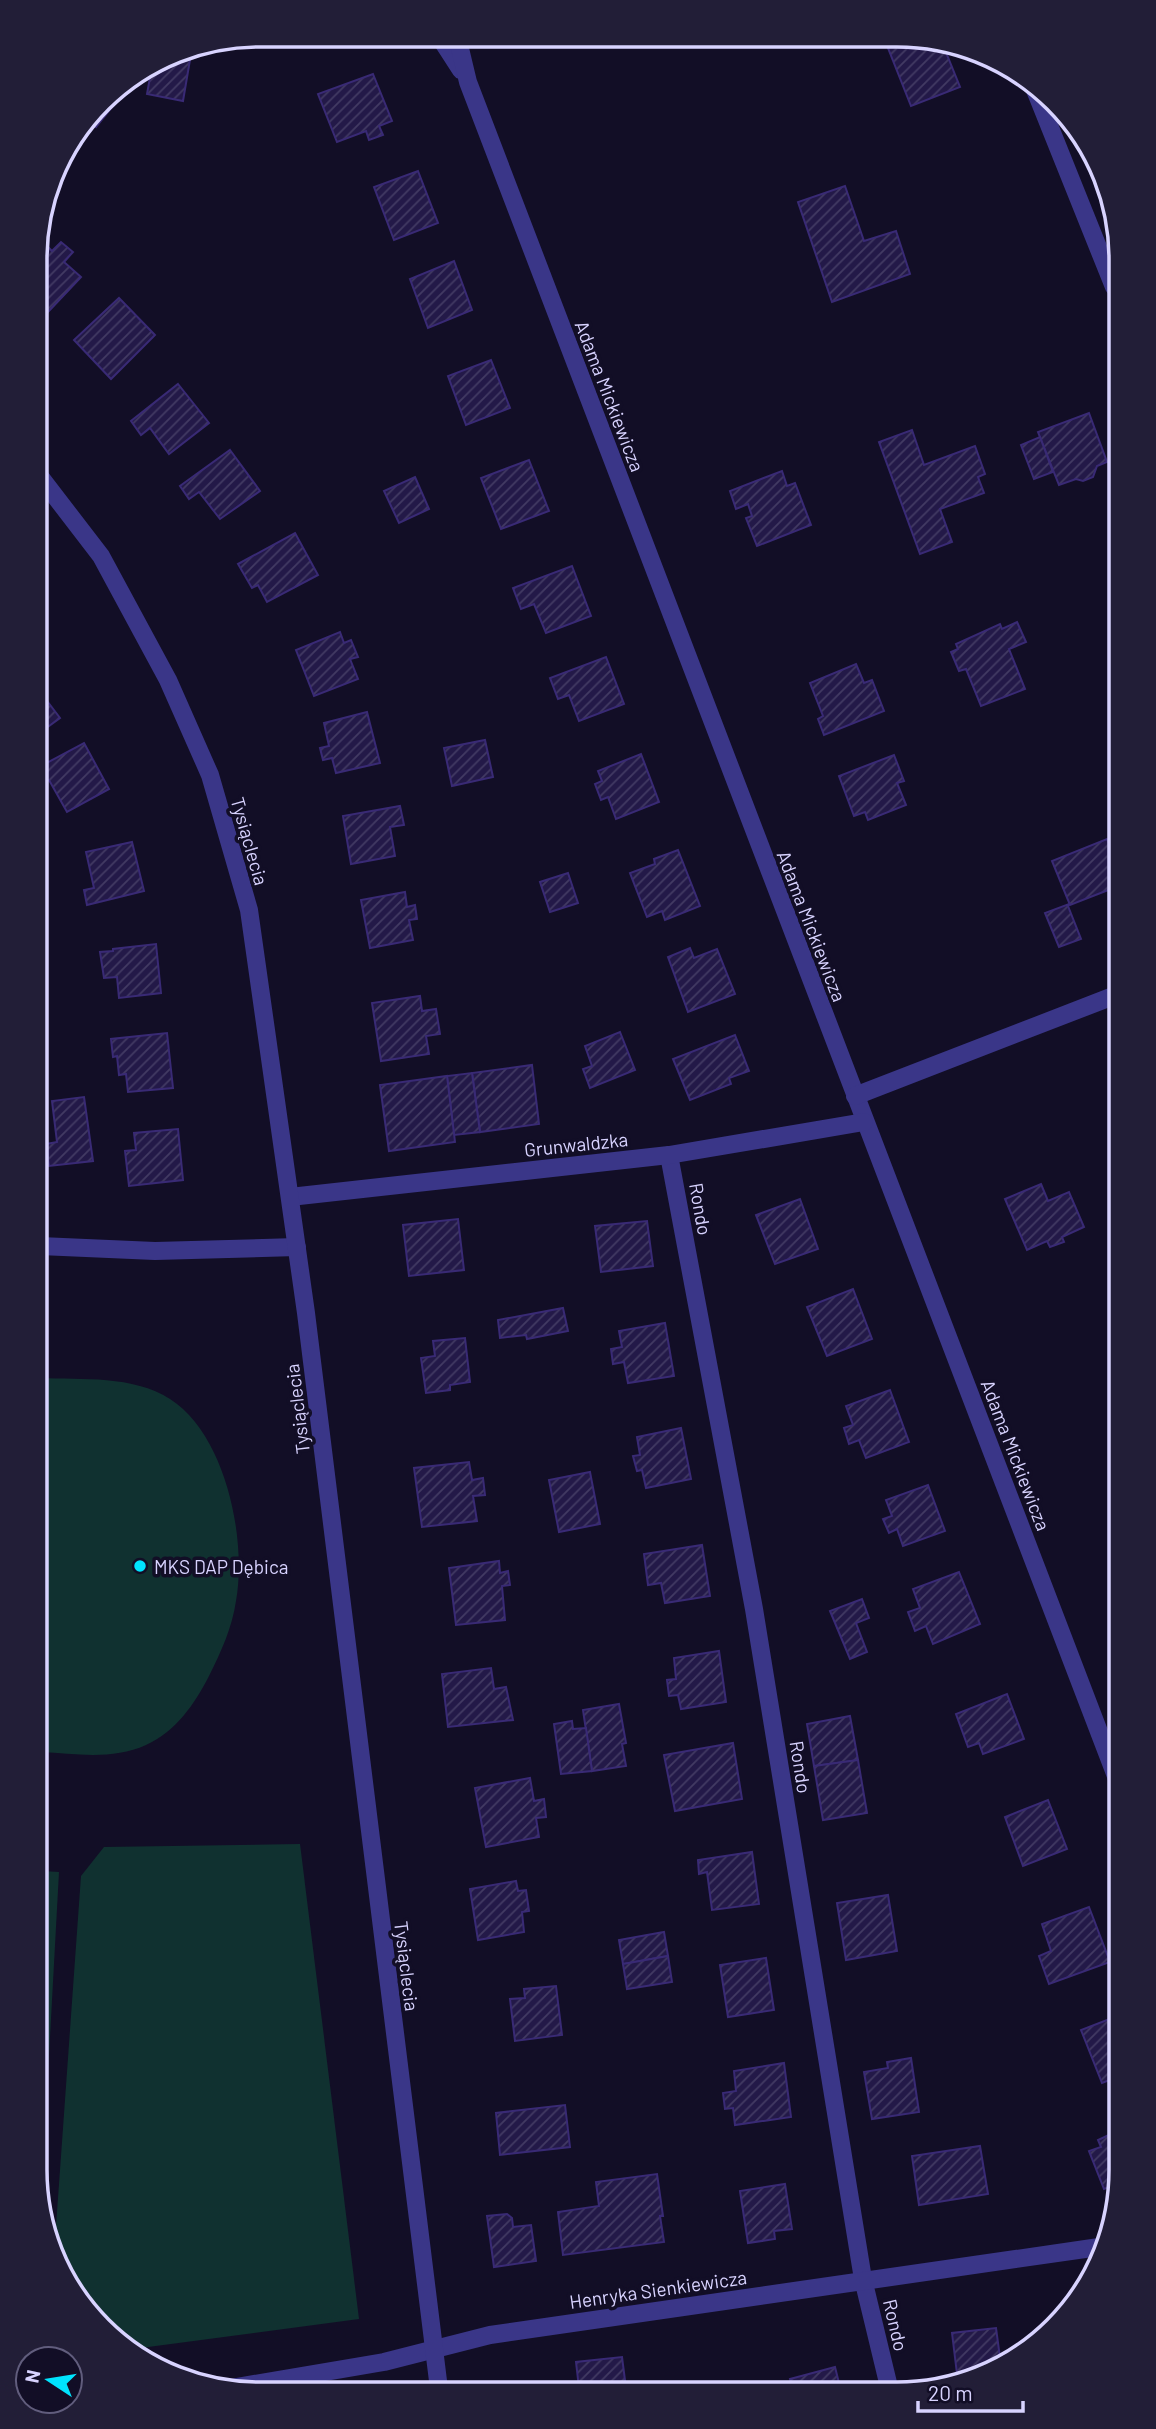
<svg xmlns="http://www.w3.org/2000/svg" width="1156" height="2429" viewBox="0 0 1156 2429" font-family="Barlow,sans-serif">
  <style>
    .pitch { fill: #103130 }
    .building { fill: url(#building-hatch); stroke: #392a75; stroke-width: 2 }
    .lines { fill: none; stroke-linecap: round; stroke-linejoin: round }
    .minor { stroke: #3a3688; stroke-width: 18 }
    .tertiary { stroke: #3a3688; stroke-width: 18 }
    .poi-dot { fill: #00e4fe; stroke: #120e26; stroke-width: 2.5 }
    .labels { text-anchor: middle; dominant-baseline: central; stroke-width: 7; stroke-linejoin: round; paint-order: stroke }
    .street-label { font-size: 19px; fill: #d8d3ff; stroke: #120e26 }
    .poi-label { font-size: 19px; fill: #d8d3ff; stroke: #120e26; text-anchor: start }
    .rim { fill: none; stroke: #d8d3ff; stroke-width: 3.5 }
  </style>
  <defs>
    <pattern id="building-hatch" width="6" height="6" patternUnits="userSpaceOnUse" patternTransform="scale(1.75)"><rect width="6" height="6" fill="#231948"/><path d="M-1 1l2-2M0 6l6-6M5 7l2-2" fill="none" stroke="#423a63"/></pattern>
  </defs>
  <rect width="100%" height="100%" fill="#120e26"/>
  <g class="pitch">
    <path d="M40 1378C82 1380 133 1375 170 1399 226 1435 247 1539 236 1601 232 1628 221 1652 209 1676 194 1705 176 1731 146 1745 113 1760 77 1754 41 1752Z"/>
    <path d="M300 1844 359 2319 133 2349 111 2338 73 2294 54 2254 81 1876 104 1847Z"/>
    <path d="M42 1871 59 1872 47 2092 42 2091Z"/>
  </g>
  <g class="building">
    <path d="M260 35H289L287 46 245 38Z"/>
    <path d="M909 39 941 40 960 87 911 106 888 48Z"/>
    <path d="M192 48 183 101 147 94 152 66 174 52Z"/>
    <path d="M373 74 392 121 379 126 383 135 369 140 366 131 337 142 318 94Z"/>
    <path d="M104 101 112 107 96 127 88 121Z"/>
    <path d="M418 171 438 223 394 240 374 187Z"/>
    <path d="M845 186 864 241 896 231 910 274 832 302 798 202Z"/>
    <path d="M39 238 52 251 61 242 73 252 64 262 81 277 47 313 37 303V241Z"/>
    <path d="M454 261 472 310 428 328 410 279Z"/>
    <path d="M119 298 155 335 111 379 74 340Z"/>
    <path d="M491 360 510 408 466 425 448 376Z"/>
    <path d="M178 384 209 423 169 454 150 428 141 435 131 421Z"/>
    <path d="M1089 413 1107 462 1097 466 1093 477 1083 481 1076 479 1059 485 1038 432Z"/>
    <path d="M912 430 924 465 975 446 985 474 978 477 984 493 940 509 952 542 920 554 879 442Z"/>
    <path d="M1040 437 1053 472 1034 479 1021 445Z"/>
    <path d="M230 450 260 491 220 519 199 492 189 499 180 486Z"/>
    <path d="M529 460 549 511 501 529 481 478Z"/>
    <path d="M782 471 787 486 795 483 811 525 757 546 746 518 752 516 748 504 736 509 730 491Z"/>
    <path d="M415 477 429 509 399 523 384 491Z"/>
    <path d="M295 533 318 575 267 602 258 585 252 588 238 564Z"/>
    <path d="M572 566 591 616 546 633 534 604 521 609 513 588Z"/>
    <path d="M1017 622 1026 642 1009 649 1025 689 981 706 966 669 959 671 951 652 958 649 956 644 1000 624 1002 629Z"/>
    <path d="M340 632 344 643 351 640 358 657 350 659 358 679 314 696 296 650Z"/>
    <path d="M606 657 624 704 579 721 569 695 558 699 550 678Z"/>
    <path d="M856 664 864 683 872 680 884 711 824 735 818 719 823 716 810 683Z"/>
    <path d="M38 689 60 718 38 734Z"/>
    <path d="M367 712 380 763 336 773 332 758 323 760 320 748 329 746 324 723Z"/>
    <path d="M485 740 493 777 452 786 444 748Z"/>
    <path d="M84 743 109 789 67 812 49 780 43 783 39 782 38 772 43 769 41 766Z"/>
    <path d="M641 754 659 802 616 819 608 797 601 800 595 784 602 781 598 771Z"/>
    <path d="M894 755 904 781 897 783 906 805 868 820 865 812 854 816 839 776Z"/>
    <path d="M400 806 404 825 390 827 395 856 351 864 343 816Z"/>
    <path d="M1107 839 1116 862V887L1070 905 1052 861Z"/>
    <path d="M132 842 144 891 87 905 84 890 94 888 86 852Z"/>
    <path d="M678 850 700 906 665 920 662 911 647 917 630 873 655 864 654 859Z"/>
    <path d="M568 873 578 903 550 912 540 882Z"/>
    <path d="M405 892 407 907 415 905 417 919 409 920 413 940 370 948 361 900Z"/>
    <path d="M1069 904 1068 906 1081 939 1059 947 1045 913Z"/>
    <path d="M156 944 161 993 119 998 117 977 104 978 100 952 113 951V949Z"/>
    <path d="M690 948 694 958 717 949 735 994 688 1012 668 957Z"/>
    <path d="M420 996 422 1011 436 1009 440 1034 426 1036 429 1054 381 1061 372 1003Z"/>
    <path d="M620 1032 635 1070 590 1088 583 1069 592 1066 585 1046Z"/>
    <path d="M167 1033 173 1088 128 1092 126 1074 119 1075 117 1056 113 1057 111 1039Z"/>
    <path d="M735 1035 749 1071 729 1078 731 1084 690 1100 673 1059Z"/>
    <path d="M532 1065 539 1124 480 1132 472 1073Z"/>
    <path d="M472 1073 480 1132 454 1135 447 1076Z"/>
    <path d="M447 1076 455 1142 389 1151 380 1085Z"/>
    <path d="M84 1097 93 1161 49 1166 46 1144 57 1142 52 1101Z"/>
    <path d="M178 1129 183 1180 129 1186 125 1151 136 1150 134 1133Z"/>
    <path d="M1041 1184 1048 1201 1069 1192 1084 1227 1062 1237 1064 1242 1050 1247 1047 1241 1027 1250 1005 1199Z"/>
    <path d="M800 1199 818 1249 775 1264 756 1215Z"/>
    <path d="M458 1219 464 1270 409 1276 403 1225Z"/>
    <path d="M647 1221 653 1266 601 1272 595 1226Z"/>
    <path d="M853 1289 872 1339 827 1356 807 1307Z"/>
    <path d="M563 1308 568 1331 527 1339 526 1335 500 1338 498 1320Z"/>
    <path d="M665 1323 674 1376 628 1383 624 1362 613 1364 611 1349 622 1347 619 1331Z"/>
    <path d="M465 1338 470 1382 450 1385V1390L426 1393 421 1358 435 1356 433 1341Z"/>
    <path d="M890 1390 909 1442 866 1458 859 1440 849 1444 844 1428 853 1425 846 1406Z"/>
    <path d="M681 1428 691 1479 646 1488 642 1470 637 1471 633 1456 640 1455 637 1437Z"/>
    <path d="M469 1462 472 1480 483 1478 485 1495 473 1496 477 1521 422 1527 414 1468Z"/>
    <path d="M590 1472 600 1524 559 1532 549 1480Z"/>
    <path d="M928 1485 945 1531 903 1546 897 1529 889 1533 883 1519 892 1516 886 1500Z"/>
    <path d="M702 1545 710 1596 665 1603 661 1583 648 1585 644 1554Z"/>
    <path d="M499 1561 500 1573 508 1571 510 1585 502 1586 505 1620 456 1625 449 1568Z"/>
    <path d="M959 1572 980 1624 933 1644 926 1626 915 1631 908 1612 920 1608 913 1589Z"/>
    <path d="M862 1599 869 1618 856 1623 867 1652 850 1659 830 1611Z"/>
    <path d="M719 1651 726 1702 681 1709 678 1695 669 1696 667 1680 676 1679 674 1658Z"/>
    <path d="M491 1668 494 1689 506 1687 513 1720 448 1727 442 1674Z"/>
    <path d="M1007 1694 1024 1739 983 1754 979 1743 968 1747 956 1714Z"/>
    <path d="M619 1704 626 1743 622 1744 626 1766 592 1771 583 1710Z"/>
    <path d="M850 1716 858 1760 814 1766 807 1724Z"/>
    <path d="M572 1721 573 1729 586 1728 592 1771 561 1774 554 1724Z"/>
    <path d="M733 1743 742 1799 675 1811 664 1755Z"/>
    <path d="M858 1760 867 1813 823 1820 814 1766Z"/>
    <path d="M530 1778 534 1801 544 1799 546 1817 536 1818 539 1837 486 1847 475 1788Z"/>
    <path d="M1048 1800 1067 1849 1023 1866 1005 1817Z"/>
    <path d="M752 1852 759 1904 712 1910 707 1872 699 1874 698 1860Z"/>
    <path d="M516 1881 518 1891 526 1890 529 1911 522 1912 524 1932 478 1940 470 1889Z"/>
    <path d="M888 1895 897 1951 846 1960 837 1903Z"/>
    <path d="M1089 1907 1110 1962 1049 1984 1039 1956 1051 1951 1042 1924Z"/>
    <path d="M664 1932 668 1956 623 1964 619 1940Z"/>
    <path d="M668 1956 672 1982 627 1989 623 1964Z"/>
    <path d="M766 1958 774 2010 728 2017 720 1965Z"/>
    <path d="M556 1986 562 2035 515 2041 510 1999 525 1998 524 1989Z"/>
    <path d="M1120 2015V2076L1102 2083 1081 2030Z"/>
    <path d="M911 2058 919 2112 872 2119 864 2072 888 2068 887 2062Z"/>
    <path d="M784 2063 791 2117 735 2125 733 2108 725 2109 723 2093 736 2091 734 2071Z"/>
    <path d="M565 2105 570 2147 500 2155 496 2113Z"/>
    <path d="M1111 2134 1113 2142 1120 2139V2183L1104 2189 1089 2151 1101 2147 1098 2140Z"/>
    <path d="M980 2146 988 2194 919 2205 912 2156Z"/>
    <path d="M657 2174 663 2216H660L664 2242 563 2255 558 2212 599 2206 596 2182Z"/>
    <path d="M785 2184 792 2229 774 2231 775 2239 748 2243 740 2191Z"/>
    <path d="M507 2214 512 2218 513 2227 531 2225 536 2261 494 2267 487 2216Z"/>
    <path d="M996 2328 1001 2365 968 2380 958 2382 952 2333Z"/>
    <path d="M622 2357 626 2388H579L576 2362Z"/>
    <path d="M835 2367 840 2387H792L790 2379Z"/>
  </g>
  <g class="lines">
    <g class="minor">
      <path d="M439 36 461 70"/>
      <path d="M457 36 468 82 1119 1784"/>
      <path d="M1033 85 1114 287"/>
      <path d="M855 1096 1116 995"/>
      <path d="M669 1155 754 1609 863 2279 889 2387"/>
      <path d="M290 1197 669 1155 864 1122"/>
      <path d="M40 1246 155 1251 297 1247"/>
      <path d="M219 2390 384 2362 490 2335 1106 2246"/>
    </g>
    <path class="tertiary" d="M38 474 101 556 168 680 210 775 249 910 306 1313 439 2389"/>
  </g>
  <circle class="poi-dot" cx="140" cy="1566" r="7"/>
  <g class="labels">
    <g class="street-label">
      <text transform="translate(610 396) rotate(69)">Adama Mickiewicza</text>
      <text transform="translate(250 841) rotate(74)">Tysiąclecia</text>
      <text transform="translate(812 926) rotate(69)">Adama Mickiewicza</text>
      <text transform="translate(576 1144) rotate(-6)">Grunwaldzka</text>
      <text transform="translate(701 1209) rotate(80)">Rondo</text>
      <text transform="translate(297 1409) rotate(-97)">Tysiąclecia</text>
      <text transform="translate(1016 1455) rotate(69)">Adama Mickiewicza</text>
      <text transform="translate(801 1767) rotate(81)">Rondo</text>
      <text transform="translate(407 1966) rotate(83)">Tysiąclecia</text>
      <text transform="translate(658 2289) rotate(-8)">Henryka Sienkiewicza</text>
      <text transform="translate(896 2325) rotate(77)">Rondo</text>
    </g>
    <g class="poi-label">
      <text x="154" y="1566">MKS DAP Dębica</text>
    </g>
  </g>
  <path d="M0 0H1156V2429H0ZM259 47H897A212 212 0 0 1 1109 259V2170A212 212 0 0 1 897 2382H259A212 212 0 0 1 47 2170V259A212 212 0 0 1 259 47Z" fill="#221e37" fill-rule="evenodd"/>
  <path class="rim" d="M259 47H897A212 212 0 0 1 1109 259V2170A212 212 0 0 1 897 2382H259A212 212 0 0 1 47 2170V259A212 212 0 0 1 259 47Z"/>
  <g transform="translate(49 2380) rotate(282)"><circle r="33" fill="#120e26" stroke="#615d7d" stroke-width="2"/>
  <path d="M0-5L12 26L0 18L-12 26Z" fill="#00e4fe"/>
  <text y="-10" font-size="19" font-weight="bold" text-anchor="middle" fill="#d8d3ff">N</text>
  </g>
  <path d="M918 2401v10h105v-10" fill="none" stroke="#d8d3ff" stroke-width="3.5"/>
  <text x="928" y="2401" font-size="21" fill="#d8d3ff" stroke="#120e26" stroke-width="5" paint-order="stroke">20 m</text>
</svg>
